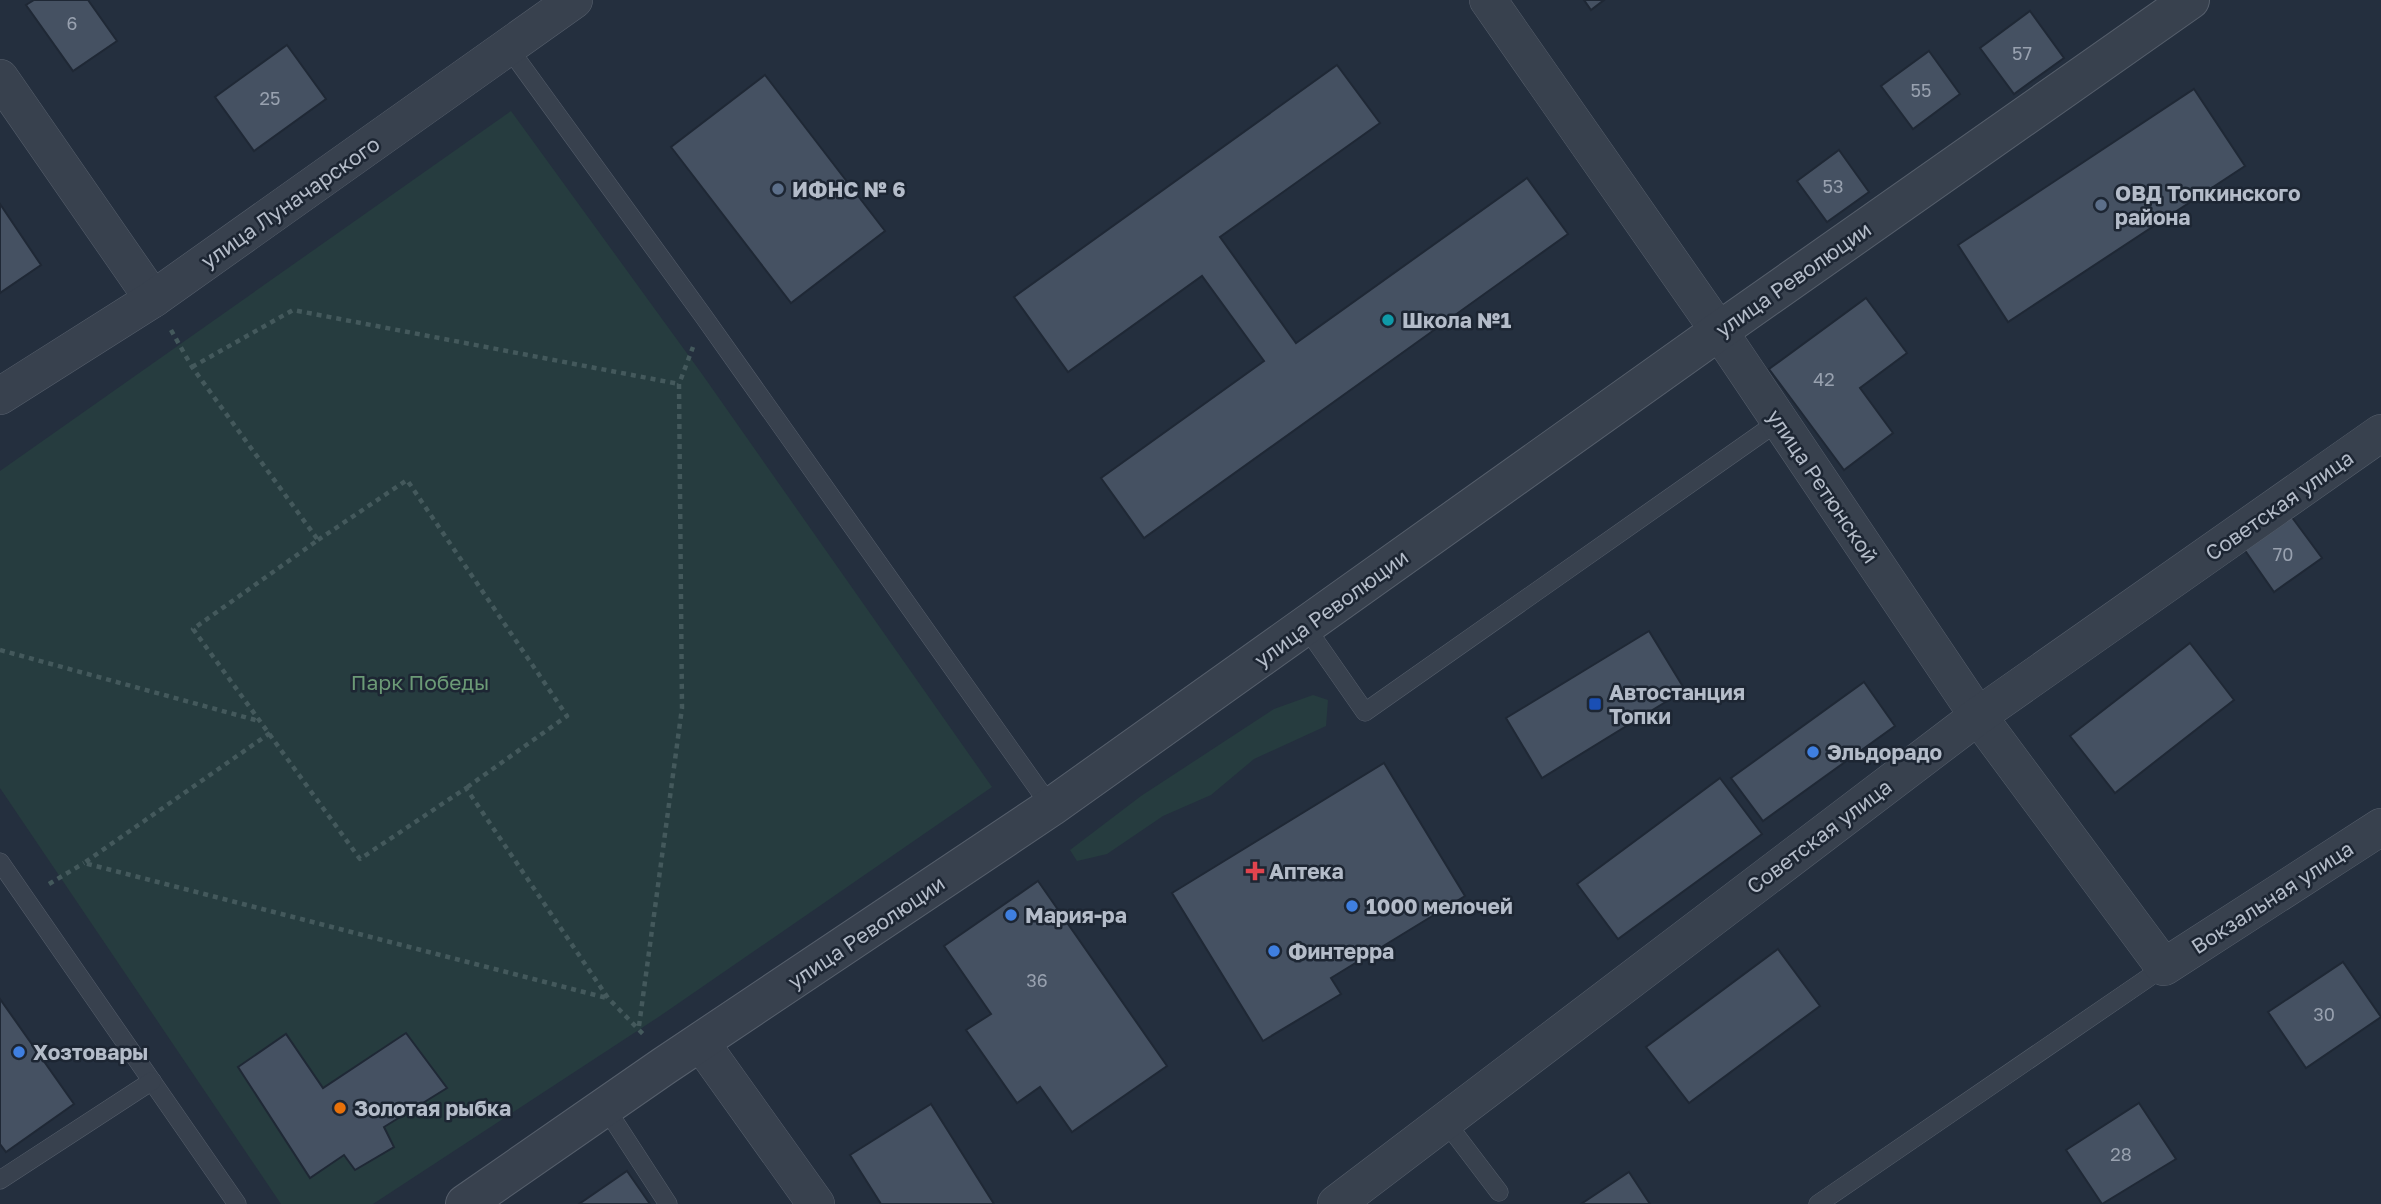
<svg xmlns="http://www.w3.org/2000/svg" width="2381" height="1204" viewBox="0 0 2381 1204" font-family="'Golos Text',sans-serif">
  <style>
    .green { fill: #263c3f }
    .building { fill: #455162; stroke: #1f2835; stroke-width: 2 }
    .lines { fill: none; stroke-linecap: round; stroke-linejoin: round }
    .service-casing { stroke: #565f6c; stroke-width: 19 }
    .minor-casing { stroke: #565f6c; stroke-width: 38 }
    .tertiary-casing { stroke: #565f6c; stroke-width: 40 }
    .path { stroke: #44595c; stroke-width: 4.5; stroke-dasharray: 5 5; stroke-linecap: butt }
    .service { stroke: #38414e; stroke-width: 18 }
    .minor { stroke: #38414e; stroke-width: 37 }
    .tertiary { stroke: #38414e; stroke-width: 38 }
    .service-dot { fill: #5c6f8a; stroke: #1d2633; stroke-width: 2.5 }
    .culture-dot { fill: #0f9aa8; stroke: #1d2633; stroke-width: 2.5 }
    .transit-dot { fill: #1a4fb4; stroke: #1d2633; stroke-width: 2.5 }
    .shop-dot { fill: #3f7fe0; stroke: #1d2633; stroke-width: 2.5 }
    .health-dot { fill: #e0444e; stroke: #1d2633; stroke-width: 2.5 }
    .food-dot { fill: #e8710a; stroke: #1d2633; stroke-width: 2.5 }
    .labels { text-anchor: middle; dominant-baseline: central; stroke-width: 5; stroke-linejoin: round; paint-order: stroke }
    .number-label { font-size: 18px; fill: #98a1af }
    .poi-label { font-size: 21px; font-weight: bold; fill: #b4bcc9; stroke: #1d2633; text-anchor: start }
    .street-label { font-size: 21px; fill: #b4bcc9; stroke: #1d2633 }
    .park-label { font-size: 21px; fill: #6b9a76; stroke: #1d2633 }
  </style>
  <rect width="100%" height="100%" fill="#242f3e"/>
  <g class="green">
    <path d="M511 111 702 374 992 787 660 1016 373 1204H281L0 788V471Z"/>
    <path d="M1313 695 1328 700 1326 726 1254 759 1211 795 1163 816 1107 854 1077 861 1070 850 1141 796 1274 709Z"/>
  </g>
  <g class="building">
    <path d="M34 0H88L117 41 73 71 26 5Z"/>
    <path d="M1584 0H1604L1591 10Z"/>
    <path d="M2030 11 2064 58 2014 94 1980 48Z"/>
    <path d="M287 45 326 99 254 151 215 97Z"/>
    <path d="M1929 51 1960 94 1913 129 1881 86Z"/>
    <path d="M1337 65 1380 123 1220 237 1296 343 1527 178 1568 234 1144 538 1101 478 1264 361 1202 276 1068 372 1014 297Z"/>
    <path d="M765 75 885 231 791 303 671 147Z"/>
    <path d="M2194 89 2245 166 2008 322 1958 245Z"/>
    <path d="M1839 150 1869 192 1827 222 1797 181Z"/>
    <path d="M0 204 41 265 0 293Z"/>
    <path d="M1866 298 1907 353 1860 388 1893 433 1844 470 1769 369Z"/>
    <path d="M2291 516 2322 558 2274 592 2244 549Z"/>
    <path d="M1649 631 1685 690 1542 778 1506 718Z"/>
    <path d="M2190 643 2234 700 2115 793 2070 736Z"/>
    <path d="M1864 682 1895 726 1763 821 1731 778Z"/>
    <path d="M1384 763 1465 896 1331 978 1341 994 1263 1041 1172 893Z"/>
    <path d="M1720 778 1762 834 1618 939 1577 884Z"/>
    <path d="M1038 881 1167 1066 1072 1132 1040 1087 1017 1103 966 1030 991 1014 944 946Z"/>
    <path d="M1778 949 1820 1006 1689 1103 1646 1047Z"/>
    <path d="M2343 962 2381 1017 2306 1068 2268 1012Z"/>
    <path d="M0 999 74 1104 6 1152 0 1144Z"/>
    <path d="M406 1033 447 1088 384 1127 394 1147 355 1170 344 1155 310 1178 238 1067 286 1034 323 1088Z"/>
    <path d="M2139 1103 2176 1159 2102 1204 2066 1150Z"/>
    <path d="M931 1104 994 1204H881L850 1155Z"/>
    <path d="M627 1171 650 1204H579Z"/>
    <path d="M1629 1172 1650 1204H1581Z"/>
  </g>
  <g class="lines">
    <defs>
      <g id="service">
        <path d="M508 47 704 317 1051 807"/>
        <path d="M1305 626 1365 712 1779 421"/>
        <path d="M0 862 237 1204"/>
        <path d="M605 1107 668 1204"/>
        <path d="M1445 1121 1499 1192"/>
        <path d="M0 1180 152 1081"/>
        <path d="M1818 1204 2164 967"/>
      </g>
      <g id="minor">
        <path d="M1488 0 1719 331 1978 716 2164 967 2381 827"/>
        <path d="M0 78 153 299"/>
        <path d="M0 396 153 299 574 0"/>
        <path d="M701 1043 816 1204"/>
        <path d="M1336 1204 1978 716 2381 433"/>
      </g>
      <path id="tertiary" d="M465 1204 664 1066 1051 807 1719 331 2190 0"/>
    </defs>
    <use href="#service" class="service-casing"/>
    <use href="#minor" class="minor-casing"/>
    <use href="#tertiary" class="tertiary-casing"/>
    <g class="path">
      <path d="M171 330 192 367 318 540 193 629 360 859 466 788 608 998 643 1034"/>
      <path d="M192 367 293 310 679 384"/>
      <path d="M318 540 407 480 567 716 466 788"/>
      <path d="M0 650 259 721"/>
      <path d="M270 733 84 863 607 998"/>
      <path d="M49 884 84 863"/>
      <path d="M639 1026 682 708 679 384 693 347"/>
    </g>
    <use href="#service" class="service"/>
    <use href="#minor" class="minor"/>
    <use href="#tertiary" class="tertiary"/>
  </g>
  <g class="service-dot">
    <circle cx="778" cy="189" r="7"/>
    <circle cx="2101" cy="205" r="7"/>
  </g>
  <circle class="culture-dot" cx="1388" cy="320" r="7"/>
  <rect class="transit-dot" x="1588" y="697" width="14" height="14" rx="3.5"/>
  <g class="shop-dot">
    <circle cx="1813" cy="752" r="7"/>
    <circle cx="1352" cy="906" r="7"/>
    <circle cx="1011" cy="915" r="7"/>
    <circle cx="1274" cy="951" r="7"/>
    <circle cx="19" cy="1052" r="7"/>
  </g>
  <path class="health-dot" d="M1251.5 860.5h7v7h7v7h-7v7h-7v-7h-7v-7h7z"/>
  <circle class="food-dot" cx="340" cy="1108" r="7"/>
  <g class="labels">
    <g class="number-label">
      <text x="72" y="23">6</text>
      <text x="2022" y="53">57</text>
      <text x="1921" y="90">55</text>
      <text x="270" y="98">25</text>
      <text x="1833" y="186">53</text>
      <text x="1824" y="379">42</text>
      <text x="2283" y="554">70</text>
      <text x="1037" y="980">36</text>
      <text x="2324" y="1014">30</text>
      <text x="2121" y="1154">28</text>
    </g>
    <g class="poi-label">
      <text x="792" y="189">ИФНС № 6</text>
      <text x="2115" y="193">ОВД Топкинского<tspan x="2115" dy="24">района</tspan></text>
      <text x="1402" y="320">Школа №1</text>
      <text x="1609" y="692">Автостанция<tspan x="1609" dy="24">Топки</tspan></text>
      <text x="1827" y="752">Эльдорадо</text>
      <text x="1269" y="871">Аптека</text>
      <text x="1366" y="906">1000 мелочей</text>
      <text x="1025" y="915">Мария-ра</text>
      <text x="1288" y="951">Финтерра</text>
      <text x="33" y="1052">Хозтовары</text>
      <text x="354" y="1108">Золотая рыбка</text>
    </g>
    <g class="street-label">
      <text transform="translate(290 202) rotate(-35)">улица Луначарского</text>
      <text transform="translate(1793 279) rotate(-35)">улица Революции</text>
      <text transform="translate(1823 486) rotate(56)">улица Ретюнской</text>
      <text transform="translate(2279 505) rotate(-35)">Советская улица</text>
      <text transform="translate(1331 608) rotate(-36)">улица Революции</text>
      <text transform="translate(1819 836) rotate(-37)">Советская улица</text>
      <text transform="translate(2272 897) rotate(-33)">Вокзальная улица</text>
      <text transform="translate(866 932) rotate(-34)">улица Революции</text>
    </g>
    <g class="park-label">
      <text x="420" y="682">Парк Победы</text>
    </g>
  </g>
</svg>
